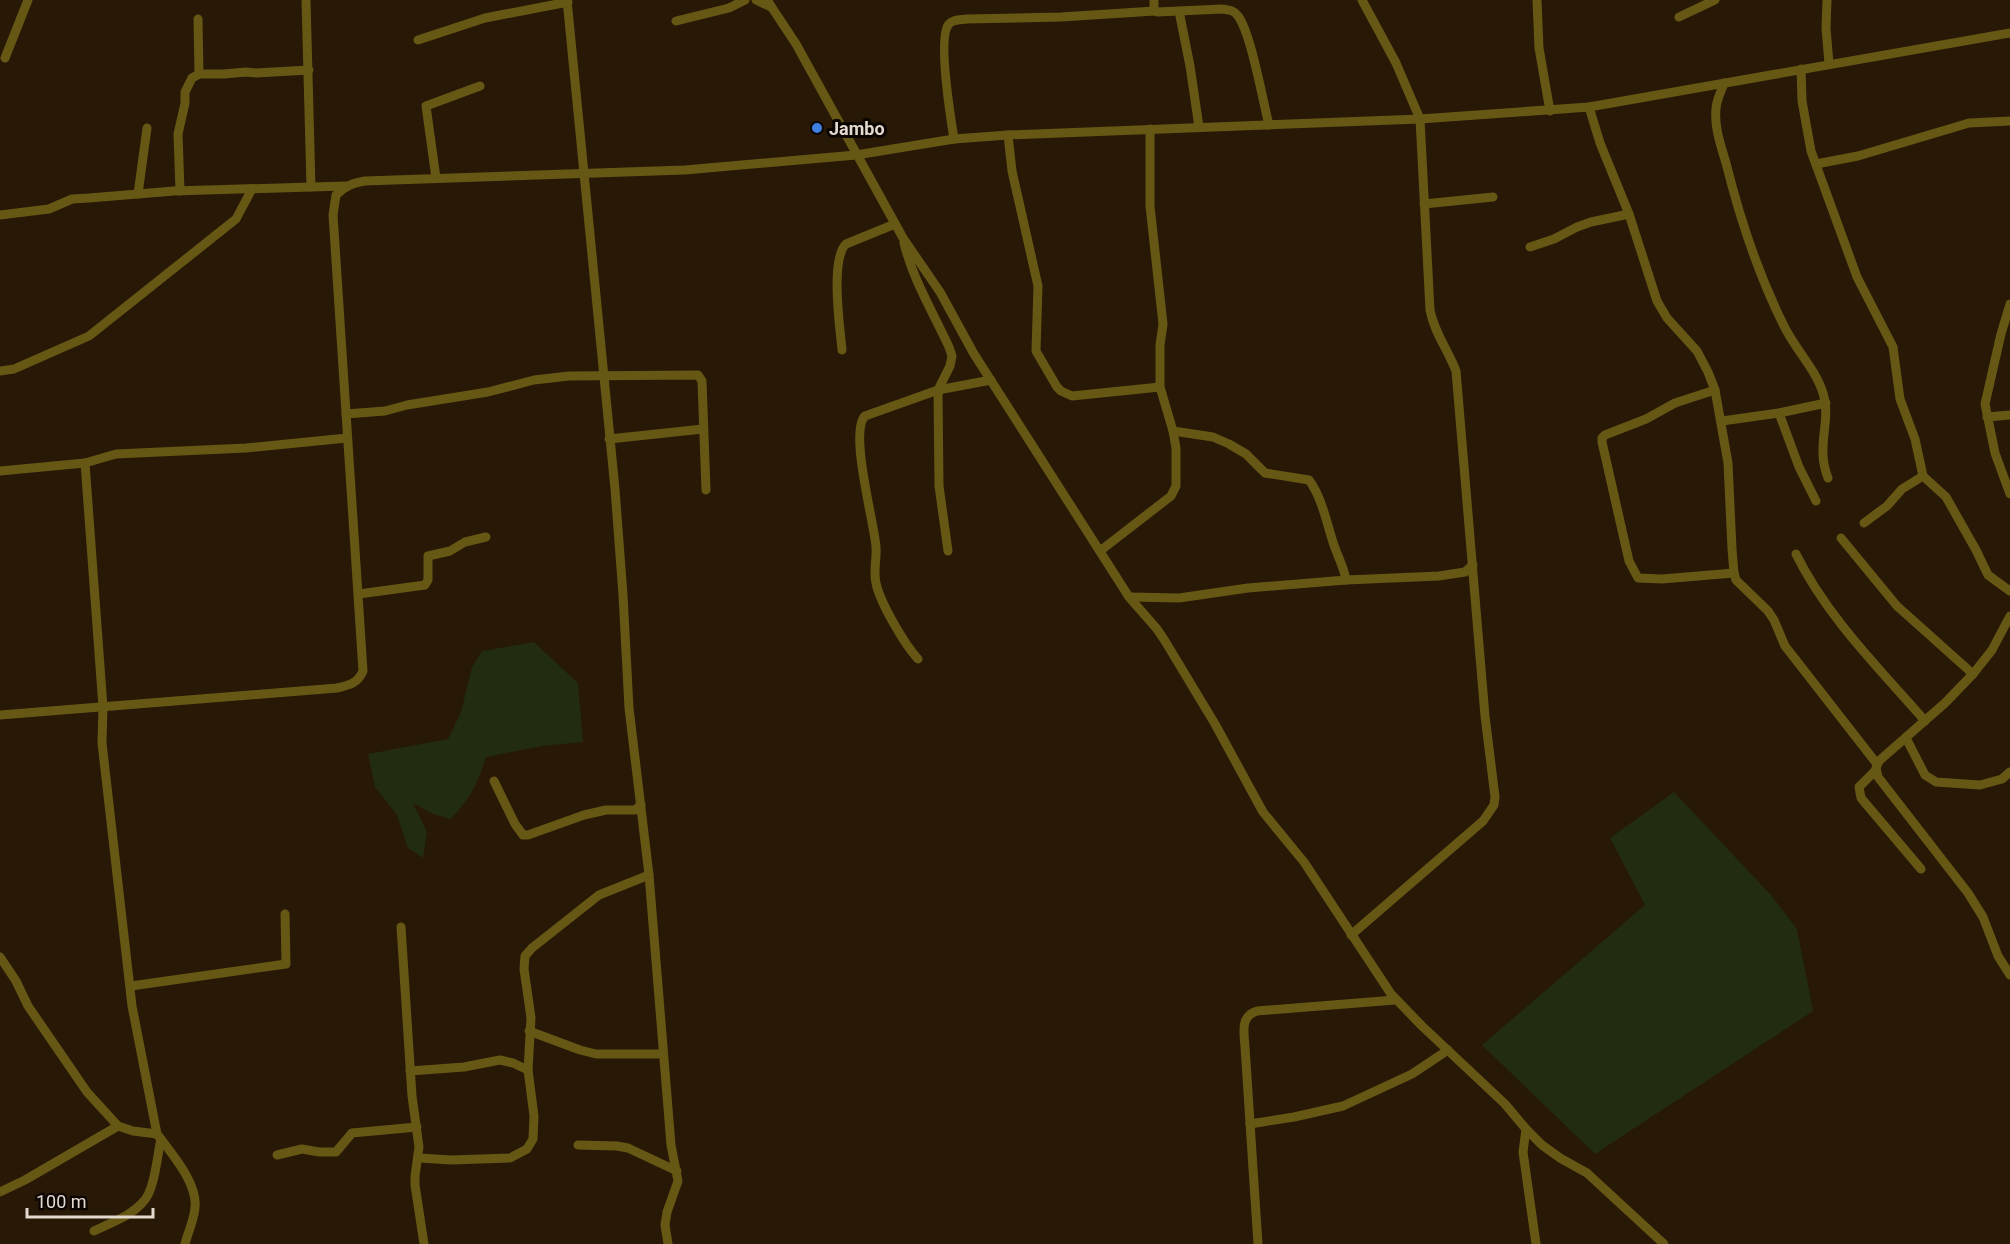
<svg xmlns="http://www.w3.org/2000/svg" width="2010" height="1244" viewBox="0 0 2010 1244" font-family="Roboto,sans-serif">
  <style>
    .green { fill: #222c0e }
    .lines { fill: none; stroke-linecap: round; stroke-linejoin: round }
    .street { stroke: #665715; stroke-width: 9 }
    .shop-dot { fill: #3f7fe0; stroke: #0b0502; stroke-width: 2 }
    .labels { text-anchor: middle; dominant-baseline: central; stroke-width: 6; stroke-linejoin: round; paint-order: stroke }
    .poi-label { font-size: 18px; font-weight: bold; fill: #e4d9ce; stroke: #0b0502; text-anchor: start }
  </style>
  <rect width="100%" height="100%" fill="#281806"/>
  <g class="green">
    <path d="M534 642 578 683 583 742 542 746 486 757C477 785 471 797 451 819L433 814 413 803 427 832 423 858 408 848 397 815 375 787 368 754 448 739 461 712 472 667 482 651Z"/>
    <path d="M1674 792 1771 895 1797 929 1813 1011 1595 1154 1482 1045 1645 905 1610 838Z"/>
  </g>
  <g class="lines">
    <g class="street">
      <path d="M306 0 311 187"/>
      <path d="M567 0 615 489 623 595 629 708 649 875 671 1145 678 1181 667 1212 665 1225 668 1244"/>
      <path d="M756 0 771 7"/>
      <path d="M767 0 796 44 903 238 940 292 974 354 1129 597 1157 629 1165 641 1215 724 1263 812 1304 862 1391 994 1422 1026 1505 1104 1526 1129 1542 1145 1560 1158 1587 1173 1664 1244"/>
      <path d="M1154 0V10L1157 12 1222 9C1229 10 1234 10 1238 16 1251 33 1263 102 1269 125"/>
      <path d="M1537 0 1539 48 1550 111"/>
      <path d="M1827 0 1826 28 1829 64"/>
      <path d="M1179 11 1190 66 1199 127"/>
      <path d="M1679 17 1715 0"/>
      <path d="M198 19 199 74"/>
      <path d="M676 21 729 8 745 0"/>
      <path d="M418 40 485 18 568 2"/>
      <path d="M5 58 28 0"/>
      <path d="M1801 69 1802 101 1811 151 1857 277 1893 347 1900 399 1915 439 1923 476 1946 497 1976 550 1988 575 2010 591"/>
      <path d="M1724 83C1721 92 1716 101 1716 109 1714 127 1721 146 1726 163 1740 219 1758 274 1784 326 1795 349 1815 368 1823 393 1832 421 1815 446 1828 478"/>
      <path d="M1589 107 1600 143 1629 214 1657 301 1667 318 1697 351 1708 372 1715 390 1728 463 1732 549 1734 573 1736 580 1768 611 1774 620 1785 646 1877 764"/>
      <path d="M1008 135 1012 171 1038 286 1036 351 1057 387 1061 391 1072 396 1160 387"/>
      <path d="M954 139C951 120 937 36 949 24 953 19 961 20 967 19L1061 17 1155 11"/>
      <path d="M1816 164 1858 156 1969 123 2010 121"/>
      <path d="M436 178 426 106 480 86"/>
      <path d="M180 191 178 134 185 103V92L192 78 199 74H224L246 72 256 73 309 70"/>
      <path d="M138 194 147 128"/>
      <path d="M1424 204 1493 197"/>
      <path d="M0 215 49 209 72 199 89 198 174 191 345 186"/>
      <path d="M904 243C913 280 933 312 949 347L952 356 950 366 938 390 939 486 948 551"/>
      <path d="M1530 247 1554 239 1577 227 1591 222 1629 214"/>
      <path d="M2010 304 2001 334 1985 404 1995 453 2010 494"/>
      <path d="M842 350C840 328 830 259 846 244L895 224"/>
      <path d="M0 371 14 369 89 336 236 219 252 189"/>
      <path d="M1715 390 1675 403 1646 419 1605 435 1602 438V442L1629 561 1638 578 1662 579 1734 573"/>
      <path d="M1779 413 1799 467 1816 501"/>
      <path d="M346 414 385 411 407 405 488 392 534 380 569 376 698 375 702 381 706 490"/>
      <path d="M1987 417 2010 415"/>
      <path d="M1722 421 1779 413 1826 403"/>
      <path d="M1173 431 1213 437 1229 444 1246 454 1265 473 1309 480C1323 499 1327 526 1335 548 1339 559 1344 568 1346 580"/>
      <path d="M609 439 703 429"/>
      <path d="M85 463 103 707 102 743 132 1006 157 1134"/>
      <path d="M0 471 85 463 116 454 246 448 347 438"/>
      <path d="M1864 523 1887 506 1902 489 1923 476"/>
      <path d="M1841 538 1897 606 1973 674"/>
      <path d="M1100 551 1171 496 1176 486V448L1173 431 1160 387V345L1163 324 1150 206V129"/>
      <path d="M1796 554C1827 617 1879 668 1925 721"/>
      <path d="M359 594 425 585 428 580V556L450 551 465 542 486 537"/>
      <path d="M1129 597 1179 598 1248 588 1346 580 1439 576 1465 572 1473 565"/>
      <path d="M2010 616 1992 650 1973 674 1945 703 1879 761 1876 768 1878 777 1968 893 1983 917 1998 956 2010 975"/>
      <path d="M918 659C905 645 880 603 876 583 873 572 877 558 876 547 874 521 849 432 865 416L938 390 991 380"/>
      <path d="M0 715 337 688C350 685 358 683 363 671L333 215 336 195C345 186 353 183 365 181L685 170 856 155 954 139 1008 135 1420 119 1589 107 2010 33"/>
      <path d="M1906 738 1925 775 1936 782 1980 785 2002 779 2010 772"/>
      <path d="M1876 770 1859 787 1861 798 1921 869"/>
      <path d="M494 781 515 824 523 835H528L584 815 606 810H635L641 805"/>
      <path d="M401 927 412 1096 419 1147 415 1176V1185L424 1244"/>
      <path d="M1351 935 1483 821 1494 805 1495 797 1485 716 1456 371C1448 350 1434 332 1430 310L1420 119 1396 63 1362 0"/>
      <path d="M0 957 16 981 28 1006 87 1092 118 1126 133 1131 157 1134C171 1153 198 1183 195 1208 194 1220 188 1232 185 1244"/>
      <path d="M131 986 286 964 285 914"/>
      <path d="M529 1031 580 1050 596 1054H663"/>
      <path d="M410 1071 464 1067 500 1060 513 1063 528 1070"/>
      <path d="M1250 1124 1294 1117 1343 1106 1412 1074 1448 1050"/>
      <path d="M1526 1129 1523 1152 1536 1244"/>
      <path d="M578 1145 617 1146 628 1148 677 1171"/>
      <path d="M277 1155 302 1149 319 1152H336L352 1133 417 1127"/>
      <path d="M419 1158 451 1160 510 1158 527 1149 533 1139 534 1116 528 1070 531 1018 524 969 525 956 532 948 599 895 649 875"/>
      <path d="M0 1192 25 1180 118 1126"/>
      <path d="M94 1231C110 1223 131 1216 143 1202 155 1190 157 1156 161 1139"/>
      <path d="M1258 1244 1245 1047C1244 1032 1240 1016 1257 1011L1395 1000"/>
    </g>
  </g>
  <circle class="shop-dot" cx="817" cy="128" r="6"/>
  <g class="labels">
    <g class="poi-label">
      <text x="829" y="128">Jambo</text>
    </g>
  </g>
  <path d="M27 1208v9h126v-9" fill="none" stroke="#e4d9ce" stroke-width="3"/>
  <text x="36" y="1208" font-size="18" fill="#e4d9ce" stroke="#0b0502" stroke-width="4.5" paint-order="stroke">100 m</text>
</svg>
